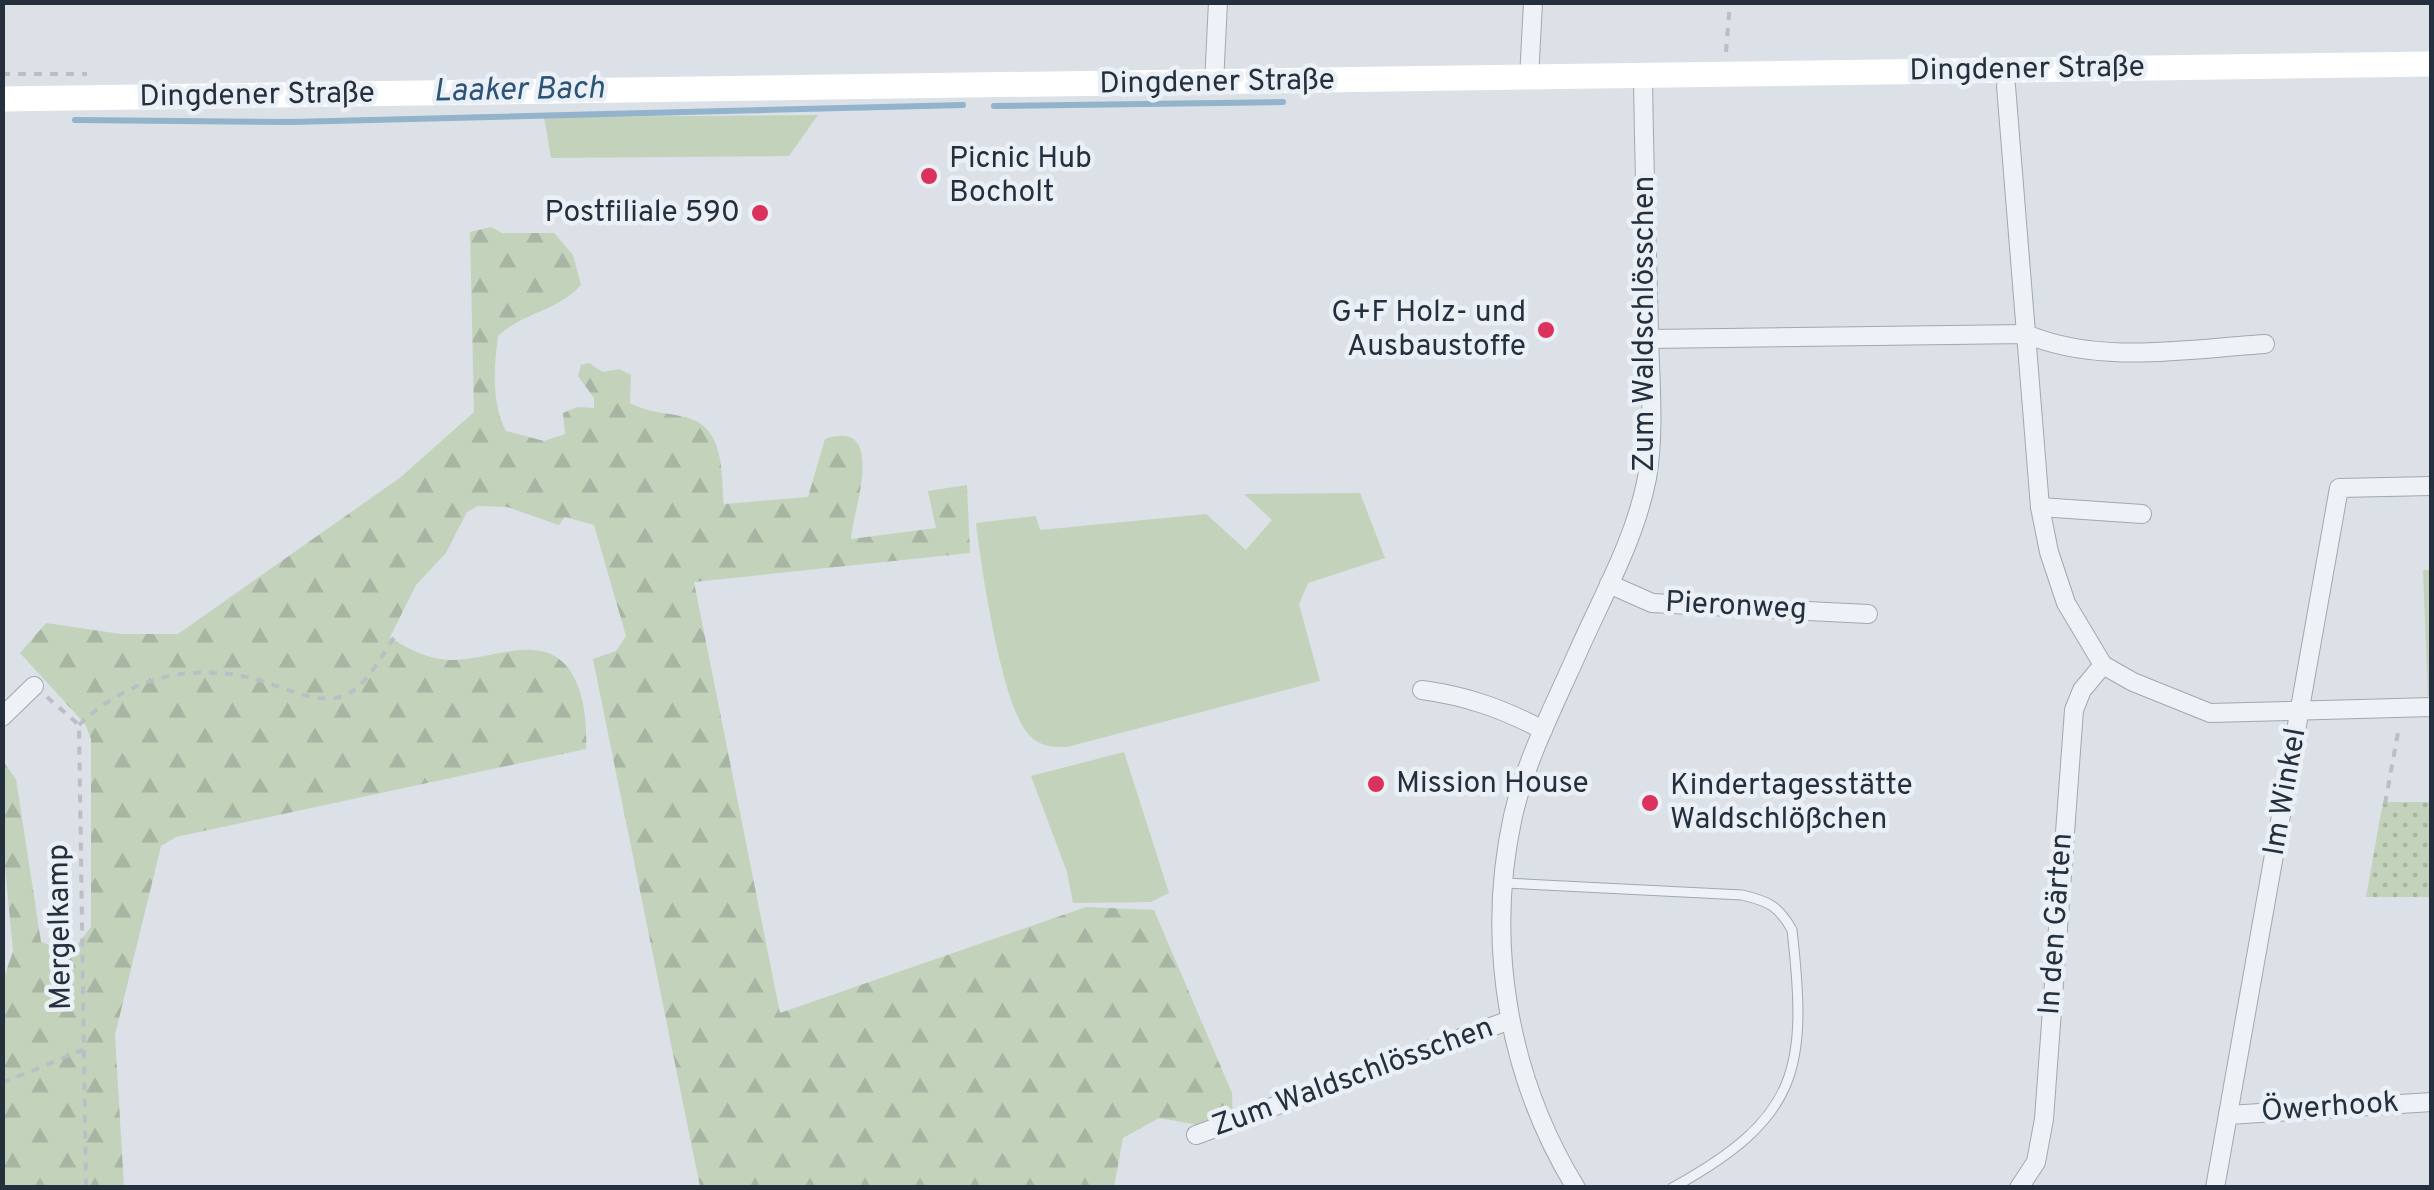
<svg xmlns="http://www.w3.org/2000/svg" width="2434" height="1190" viewBox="0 0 2434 1190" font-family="Overpass,sans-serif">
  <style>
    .green { fill: #c3d2bb }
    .forest { fill: url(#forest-firs) }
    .park { fill: url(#park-dots) }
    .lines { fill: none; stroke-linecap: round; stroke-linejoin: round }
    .stream { stroke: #92b3cb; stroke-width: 6 }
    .service-casing { stroke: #a0a8b1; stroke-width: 11 }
    .minor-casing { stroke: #a0a8b1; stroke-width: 20 }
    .path { stroke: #b9bfc5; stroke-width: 4; stroke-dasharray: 8 8; stroke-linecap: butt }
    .service { stroke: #eef1f5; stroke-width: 9 }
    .minor { stroke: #eef1f5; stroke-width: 18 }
    .secondary { stroke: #fff; stroke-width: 25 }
    .poi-dot { fill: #da325c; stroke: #eaf0f5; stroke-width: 4 }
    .labels { text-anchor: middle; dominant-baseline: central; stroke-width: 9; stroke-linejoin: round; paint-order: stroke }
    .street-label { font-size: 30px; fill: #24303e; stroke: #eaf0f5 }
    .poi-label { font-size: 30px; fill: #24303e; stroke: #eaf0f5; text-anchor: start }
    .water-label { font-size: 32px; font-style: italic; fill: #2b5476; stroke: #eaf0f5 }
  </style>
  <defs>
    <pattern id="forest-firs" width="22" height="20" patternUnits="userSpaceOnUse" patternTransform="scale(2.5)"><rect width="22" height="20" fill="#c3d2bb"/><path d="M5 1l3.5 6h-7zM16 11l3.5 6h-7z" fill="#a7b5a2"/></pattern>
    <pattern id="park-dots" width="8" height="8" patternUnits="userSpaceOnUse" patternTransform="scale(2.5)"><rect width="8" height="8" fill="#c3d2bb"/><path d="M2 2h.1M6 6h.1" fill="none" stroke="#a7b5a2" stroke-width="1.8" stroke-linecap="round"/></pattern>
  </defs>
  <rect width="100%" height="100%" fill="#dbe1e7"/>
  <g class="green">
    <path d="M818 115 789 156 551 158 544 117Z"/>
    <path d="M1360 493 1385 558 1308 583 1299 604 1320 681 1067 747C1053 747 1041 747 1030 736 1002 709 981 566 976 523L1036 516 1040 530 1206 514 1246 550 1272 520 1244 494Z"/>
    <path d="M2423 570H2431V696H2428Z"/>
    <path d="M1124 752 1169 893 1151 902 1073 903 1067 872 1031 776Z"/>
  </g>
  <path class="forest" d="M491 227 502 233H554L573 255 581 285C558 311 524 312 498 336 494 366 491 403 506 431L544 441 565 434 563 413 577 407 594 408V398L578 376 581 365 589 363 603 372 619 369 631 375 630 403C649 413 664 412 684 417 725 425 721 471 724 504L808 497 825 439C889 417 852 514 851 539L936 528 928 491 967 485 970 553 694 582 780 1013 1086 907 1154 910 1232 1093 1233 1131 1159 1118 1123 1138 1114 1187H700L593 659 616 651 626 636 594 525 565 517 559 525 507 507 478 506 467 512 446 553 416 585 390 637C408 649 425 658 448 660 476 661 506 648 534 650 581 653 588 712 586 749L176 837 161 846 115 1035 124 1187H3L2 984 13 951 3 846 2 760 16 779 41 942 71 953 91 927V739L85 724 20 653 46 623 121 634H178L401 477 474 412 470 232Z"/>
  <path class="park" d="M2383 802H2431V897H2366Z"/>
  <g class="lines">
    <g class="stream">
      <path d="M994 106 1283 102"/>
      <path d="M75 120 292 122 963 105"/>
    </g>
    <defs>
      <path id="service" d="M1505 883 1742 895C1768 901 1779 906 1792 930 1808 1070 1799 1118 1672 1188"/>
      <g id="minor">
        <path d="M1529 79 1533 2"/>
        <path d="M1214 83 1218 2"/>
        <path d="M2006 86 2040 507 2049 552 2066 603 2103 665 2133 682 2210 713 2432 707"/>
        <path d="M1649 339 2026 334C2100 365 2187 349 2265 344"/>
        <path d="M2040 507 2142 514"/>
        <path d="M1609 584 1652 603 1868 614"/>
        <path d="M1422 690C1467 696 1503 709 1543 730"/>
        <path d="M2 717 34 686"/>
        <path d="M2228 1115 2432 1102"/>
        <path d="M1196 1135 1510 1020"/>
        <path d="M1576 1188C1508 1077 1485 943 1513 816 1526 760 1554 706 1577 654 1602 597 1635 540 1647 478 1655 432 1650 381 1649 334 1647 249 1644 163 1643 77"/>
        <path d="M2019 1188 2036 1162 2044 1119 2074 710 2082 690 2103 665"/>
        <path d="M2215 1188 2339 488 2432 486"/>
      </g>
    </defs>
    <use href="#service" class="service-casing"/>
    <use href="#minor" class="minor-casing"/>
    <g class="path">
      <path d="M1726 52 1730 2"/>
      <path d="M2 74H87"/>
      <path d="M47 697 79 725 86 1188"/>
      <path d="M79 725C130 676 197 660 265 682 287 689 316 703 340 697 365 691 382 654 396 635"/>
      <path d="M2385 804 2399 727"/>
      <path d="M2 1083 85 1049"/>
    </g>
    <use href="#service" class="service"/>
    <use href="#minor" class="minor"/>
    <path class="secondary" d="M2 99 2432 64"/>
  </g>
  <g class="poi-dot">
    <circle cx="929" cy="176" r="10"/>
    <circle cx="760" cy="213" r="10"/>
    <circle cx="1546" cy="330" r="10"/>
    <circle cx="1376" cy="784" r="10"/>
    <circle cx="1650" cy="803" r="10"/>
  </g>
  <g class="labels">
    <g class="street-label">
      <text transform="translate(2027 70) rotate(-1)">Dingdener Straße</text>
      <text transform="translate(1217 83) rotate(-1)">Dingdener Straße</text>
      <text transform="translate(257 96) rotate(-1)">Dingdener Straße</text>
      <text transform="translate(1645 324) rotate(-90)">Zum Waldschlösschen</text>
      <text transform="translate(1736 607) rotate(3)">Pieronweg</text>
      <text transform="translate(2286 792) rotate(-80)">Im Winkel</text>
      <text transform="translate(2057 924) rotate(-86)">In den Gärten</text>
      <text transform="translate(61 927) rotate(-91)">Mergelkamp</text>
      <text transform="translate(1353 1078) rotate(-20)">Zum Waldschlösschen</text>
      <text transform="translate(2330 1108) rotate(-4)">Öwerhook</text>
    </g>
    <g class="poi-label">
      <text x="949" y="159">Picnic Hub<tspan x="949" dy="34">Bocholt</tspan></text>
      <text x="740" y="213" text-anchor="end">Postfiliale 590</text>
      <text x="1526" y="313" text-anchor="end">G+F Holz- und<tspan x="1526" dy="34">Ausbaustoffe</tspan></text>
      <text x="1396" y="784">Mission House</text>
      <text x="1670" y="786">Kindertagesstätte<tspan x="1670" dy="34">Waldschlößchen</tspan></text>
    </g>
    <g class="water-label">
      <text transform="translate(519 91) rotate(-1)">Laaker Bach</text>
    </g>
  </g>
  <rect width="2434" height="1190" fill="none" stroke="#24303e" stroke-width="10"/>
</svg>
